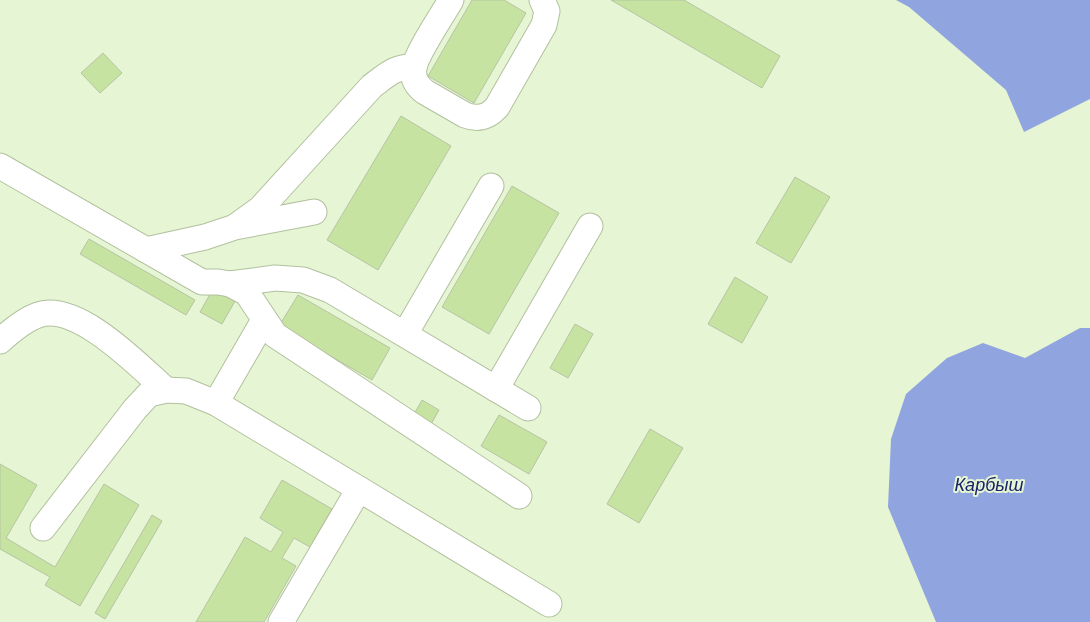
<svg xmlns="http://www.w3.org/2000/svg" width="1090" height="622" viewBox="0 0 1090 622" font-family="Barlow,sans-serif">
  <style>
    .water { fill: #90a4e0 }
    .building { fill: #c7e3a1; stroke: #b6c4a4 }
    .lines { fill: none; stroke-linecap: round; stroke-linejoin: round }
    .minor-casing { stroke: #b2c09f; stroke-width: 27 }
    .minor { stroke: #fff; stroke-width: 25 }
    .labels { text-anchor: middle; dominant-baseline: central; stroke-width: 4; stroke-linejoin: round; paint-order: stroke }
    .water-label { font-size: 18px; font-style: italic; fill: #182369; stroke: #e6f5d3 }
  </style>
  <rect width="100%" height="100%" fill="#e6f5d3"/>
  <g class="water">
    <path d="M896 0H1090V99L1024 132 1006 90 909 7Z"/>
    <path d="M1080 328H1090V622H936L888 507 891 439 906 394 947 358 983 343 1025 358Z"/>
  </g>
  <g class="building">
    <path d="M472 0H504L526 13 474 103 428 76Z"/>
    <path d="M611 0H684L780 56 762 88Z"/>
    <path d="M103 53 122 73 100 93 81 73Z"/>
    <path d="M401 116 451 146 378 270 327 240Z"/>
    <path d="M795 177 830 197 791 263 756 243Z"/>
    <path d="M512 186 559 213 489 334 442 307Z"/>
    <path d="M89 239 195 300 186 315 80 254Z"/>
    <path d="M735 277 768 297 742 343 708 324Z"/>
    <path d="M213 289 235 301 222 324 200 312Z"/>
    <path d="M298 295 390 348 372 380 279 326Z"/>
    <path d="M575 324 593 334 568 378 550 368Z"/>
    <path d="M422 400 439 410 430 426 413 416Z"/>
    <path d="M499 415 547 442 529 474 481 446Z"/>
    <path d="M650 429 683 448 639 523 607 504Z"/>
    <path d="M0 464 37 485 6 538 55 567 104 484 139 505 80 606 45 585 50 577 0 549Z"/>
    <path d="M282 480 332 509 310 547 294 538 282 558 296 566 264 622H196L245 537 271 552 283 532 260 518Z"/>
    <path d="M152 515 162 521 105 619 95 613Z"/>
  </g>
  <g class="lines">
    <defs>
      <g id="minor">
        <path d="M451 0C443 14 416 54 414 68 412 78 417 86 425 92L465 115C478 120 488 117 497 107L544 25 547 11 542 0"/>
        <path d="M0 166 202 282H218L230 284 247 293 275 335 519 496"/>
        <path d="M240 226 314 212"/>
        <path d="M146 250 205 237 235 227 260 209 372 86C387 75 395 66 414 67"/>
        <path d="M230 284 275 278 303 280 330 290 528 408"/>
        <path d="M405 334 491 186"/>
        <path d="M0 341C11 331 24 320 38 315 77 301 139 366 166 390"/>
        <path d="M496 389 590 226"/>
        <path d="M216 403 264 320"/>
        <path d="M359 489 549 604"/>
        <path d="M43 528 135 409 149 394 166 390 186 391 216 403 359 489 281 622"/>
      </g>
    </defs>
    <use href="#minor" class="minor-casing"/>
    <use href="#minor" class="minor"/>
  </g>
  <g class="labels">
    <g class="water-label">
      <text x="989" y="484">Карбыш</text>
    </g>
  </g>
</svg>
